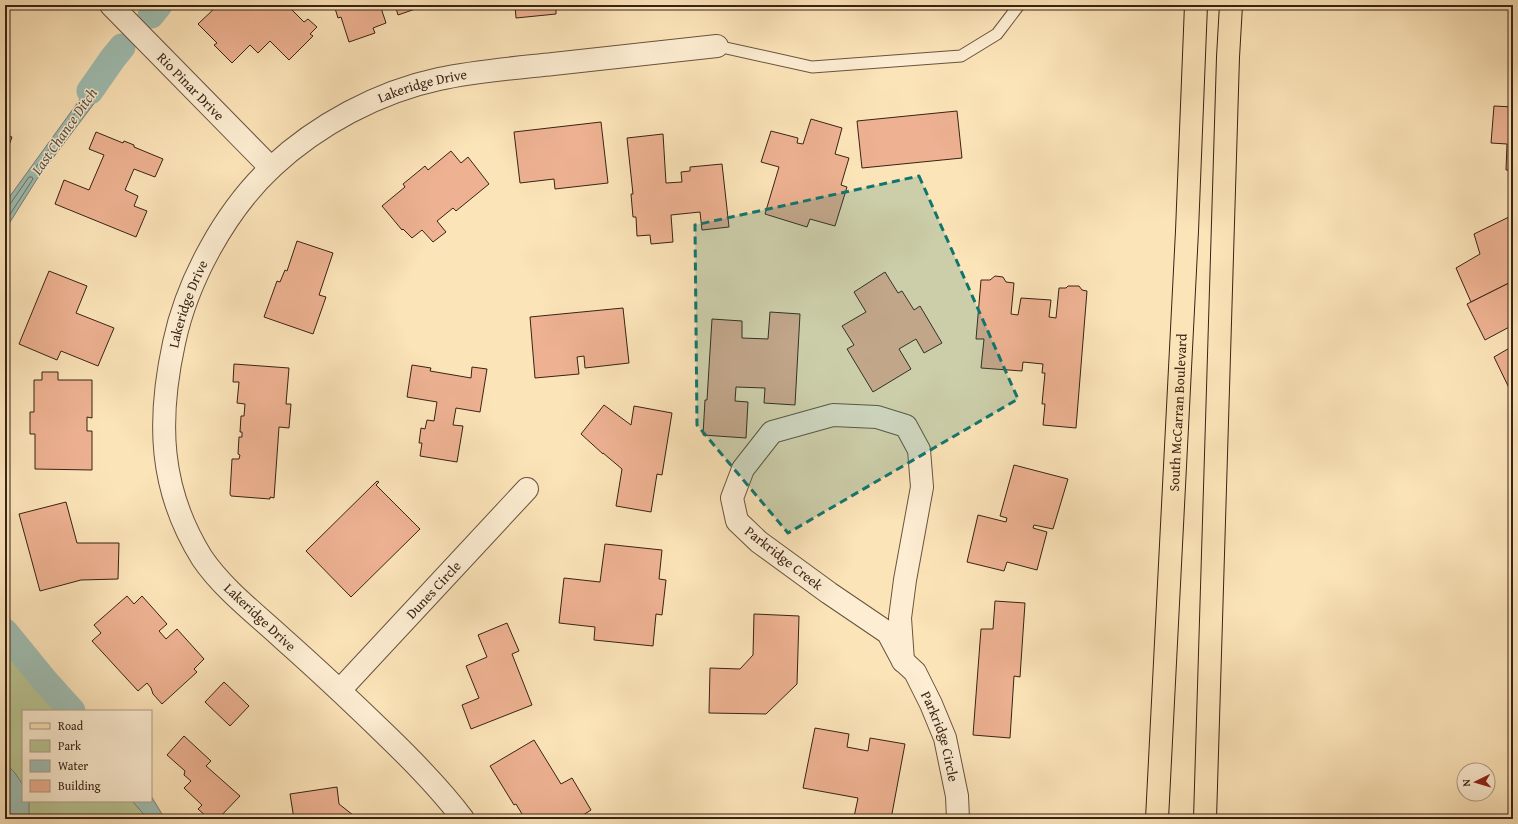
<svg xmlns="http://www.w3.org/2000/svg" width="1518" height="824" viewBox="0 0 1518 824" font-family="'Gentium Book Plus',serif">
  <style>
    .green { fill: #b9c593; stroke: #787454 }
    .water { fill: #9fbeb3; stroke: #768074 }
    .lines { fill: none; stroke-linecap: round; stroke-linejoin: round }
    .shore { stroke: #6c7064; stroke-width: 1 }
    .canal { stroke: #9fbeb3; stroke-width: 27 }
    .building { fill: #eeb292; stroke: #382315 }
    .service-casing { stroke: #69533e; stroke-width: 13 }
    .minor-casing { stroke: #69533e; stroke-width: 24 }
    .primary-casing { stroke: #382315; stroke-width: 24 }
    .service { stroke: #fdedd2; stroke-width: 11 }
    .minor { stroke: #fdedd2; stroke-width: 22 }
    .primary { stroke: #fce4b9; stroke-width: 22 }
    .marked { fill: #0f766e; fill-opacity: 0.2; stroke: #0f766e; stroke-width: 3; stroke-dasharray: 8 5; stroke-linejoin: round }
    .labels { text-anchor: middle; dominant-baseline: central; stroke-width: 3; stroke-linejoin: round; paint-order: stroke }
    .street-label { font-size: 14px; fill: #382315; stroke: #fdedd2 }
    .water-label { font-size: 15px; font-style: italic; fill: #575244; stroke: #fdedd2 }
  </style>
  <rect width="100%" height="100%" fill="#fce4b9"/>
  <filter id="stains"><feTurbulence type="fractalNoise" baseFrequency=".005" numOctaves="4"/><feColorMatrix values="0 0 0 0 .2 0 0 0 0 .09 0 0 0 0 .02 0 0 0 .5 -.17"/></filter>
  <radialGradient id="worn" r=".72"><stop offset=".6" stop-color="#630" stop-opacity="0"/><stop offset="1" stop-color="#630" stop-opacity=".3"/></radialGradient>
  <path class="green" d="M5 640 64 711H23V801H138L153 819H5Z"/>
  <g class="water">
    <path d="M150 5H168L158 17 148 8Z"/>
    <path d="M110 58 120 69 37 179 5 230V203Z"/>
    <path d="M5 634 26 654 79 711H57L42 693 5 653Z"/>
    <path d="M5 763 15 773 23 785V801H29V814L22 819H5Z"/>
    <path d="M151 796 165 819H148L132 801H151Z"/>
  </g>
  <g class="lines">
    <g class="shore">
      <path d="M110 66 114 68V70L39 171H36L35 169Z"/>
      <path d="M5 205 10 204 29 177H32L33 179 5 222"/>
      <path d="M5 640 23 657 73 711"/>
      <path d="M5 651 9 652C19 662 59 700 60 711"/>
    </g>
    <g class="canal">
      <path d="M151 15 159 5"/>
      <path d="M90 91 113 58 122 47"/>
      <path d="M5 632 45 681 72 711"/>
    </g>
  </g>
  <g class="building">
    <path d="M214 5H287L304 22 308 19 317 27 310 34 313 36 289 60 270 41 258 53 250 45 232 63 214 45 217 43 198 24 216 7Z"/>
    <path d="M334 5H380L386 23 373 28 375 33 349 42 341 17 338 18Z"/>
    <path d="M395 5H421V7L398 15Z"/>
    <path d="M515 5H556V14L516 18Z"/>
    <path d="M1494 106 1513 107V170H1506L1507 144 1491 143Z"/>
    <path d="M957 111 962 158 862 168 857 121Z"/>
    <path d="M811 119 842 128 835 154 849 158 841 185 847 187 835 226 810 219 807 227 765 214 779 167 761 162 771 131 798 138 797 143 803 144Z"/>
    <path d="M601 122 608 183 555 189 554 179 520 183 514 132Z"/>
    <path d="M5 131 10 133 8 136 12 137 5 156Z"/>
    <path d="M96 132 123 143 124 141 134 145V147L163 159 155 177 134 169 125 190 138 196 134 206 147 211 136 237 55 204 64 180 89 190 104 155 89 149Z"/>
    <path d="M663 134 666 183 682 182 681 172 690 171V167L722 164 729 227 702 230 700 212 671 215 673 242 651 244 650 235 637 236 636 217H633L631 194H633L627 138Z"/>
    <path d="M451 151 461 163 468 157 489 184 456 211 453 208 437 221 446 232 433 242 422 230 412 238 403 229 402 230 382 206 405 187 403 184 425 166 428 170Z"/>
    <path d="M1509 217 1513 226V243L1509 245 1513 252V281L1471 302 1456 268 1480 254 1474 234Z"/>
    <path d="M297 241 333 253 319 295 326 297 313 334 264 317 277 281 280 282 285 270 287 271Z"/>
    <path d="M49 271 87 286 76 313 114 328 98 366 61 351 57 360 19 344Z"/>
    <path d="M885 272 898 293 902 291 914 310 920 306 942 343 924 353 916 339 899 349 911 369 873 392 847 349 854 345 842 326 866 312 854 292Z"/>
    <path d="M995 276 1003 277 1006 282 1014 283 1011 314 1018 315 1021 298 1051 300 1049 317 1056 318 1059 288H1066L1068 286H1079L1082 290 1087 291 1076 428 1043 425 1045 404H1042L1045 373H1042L1043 364 1023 362 1022 371 981 368 984 339H976L981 280H990Z"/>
    <path d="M1513 281V325L1485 340 1467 304Z"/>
    <path d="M623 308 629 363 585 368 584 356 577 357 579 374 535 378 530 317Z"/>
    <path d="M770 312 800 314 795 405 764 403 765 388 736 387 735 401 748 402 746 438 703 435 705 400H707L712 319 742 321V338L768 339Z"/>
    <path d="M1513 346V391L1511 392 1494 357Z"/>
    <path d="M234 364 289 368 286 404H291L289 428 279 427 274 498 270 497V499L231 496 230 494 232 459H239L240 455 238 454 239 437H242V432H240L241 416H244L245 404 237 403 239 382H233Z"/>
    <path d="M412 365 431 368 430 371 471 378 472 367 487 369 480 412 456 408 453 425 463 426 457 462 420 456 422 443H419L421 428 425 429 427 420 434 421 437 402 407 397Z"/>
    <path d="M42 372H58V380H92V418L87 417V431H92V470L35 469V434H30V412H34V380H42Z"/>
    <path d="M604 405 631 425 634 406 672 413 662 475 657 474 651 512 616 506 622 469 603 453V454L581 434Z"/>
    <path d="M1014 465 1068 479 1053 529 1034 525 1033 528 1047 532 1037 570 1007 562 1004 571 967 562 978 515 1006 522 1007 518 1000 516Z"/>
    <path d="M377 481 379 482 376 485 420 529 351 597 306 551Z"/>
    <path d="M66 502 77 543H119L118 579 81 580 40 591 19 514Z"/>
    <path d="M605 544 662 550 659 579 666 580 662 615 656 614 653 646 594 640 595 627 559 623 564 578 600 582Z"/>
    <path d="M127 596 134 604 142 596 167 624 159 631 166 639 177 629 204 659 194 669 197 672 162 704 153 694 151 688 147 683 138 691 92 641 101 633 94 625Z"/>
    <path d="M995 601 1025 603 1020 677 1014 676 1010 738 973 735 981 629H993Z"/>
    <path d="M754 614 799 616 797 684 766 714 709 713 710 668 740 669 753 655Z"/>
    <path d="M507 623 519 651 512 654 532 705 471 729 462 705 479 698 466 666 487 657 478 635Z"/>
    <path d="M224 682 249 706 230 726 205 702Z"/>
    <path d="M815 728 849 734 847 747 868 751 870 738 905 744 891 819H865L854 817 858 798 803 788Z"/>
    <path d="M184 736 211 761 206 766 240 796 218 819H209L198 809 202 805 184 788 191 781 184 775 185 771 167 755Z"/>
    <path d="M534 740 561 784 572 778 591 810 577 819H525L516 804 514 805 490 766Z"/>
    <path d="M337 787 339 804 358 819H294L290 794Z"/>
  </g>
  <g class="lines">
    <defs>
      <path id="service" d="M717 46 812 67 961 56 997 34 1019 5"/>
      <g id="minor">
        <path id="s1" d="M111 5 271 168"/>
        <path d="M833 415 877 417 906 426 919 450 922 487 905 580 900 618 903 661 888 633 829 593 759 542 737 521 732 498 743 469 772 432Z"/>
        <path id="s2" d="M903 661 915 672 931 704 945 738 957 796 958 819"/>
        <path id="s3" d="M340 690 527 489"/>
        <path id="s4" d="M463 819C440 788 413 761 385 734 352 702 318 670 283 639 256 614 223 589 202 558 159 489 157 421 174 343 187 281 225 211 272 167 317 125 378 92 439 79 476 71 515 68 553 64 608 58 662 52 717 46"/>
      </g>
      <g id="primary">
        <path id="s5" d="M1157 819 1187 231 1196 5"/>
        <path d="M1205 819 1228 57 1231 5"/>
      </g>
    </defs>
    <use href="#service" class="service-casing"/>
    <use href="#minor" class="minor-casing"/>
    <use href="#primary" class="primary-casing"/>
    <use href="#service" class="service"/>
    <use href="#minor" class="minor"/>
    <use href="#primary" class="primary"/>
  </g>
  <path class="marked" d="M919 176 1018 399 788 533 697 425 695 225Z"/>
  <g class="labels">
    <g class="street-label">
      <text stroke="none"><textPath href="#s1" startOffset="114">Rio Pinar Drive</textPath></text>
      <text stroke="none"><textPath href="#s4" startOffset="970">Lakeridge Drive</textPath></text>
      <text stroke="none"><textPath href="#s4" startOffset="634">Lakeridge Drive</textPath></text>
      <text stroke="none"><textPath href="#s5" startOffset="407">South McCarran Boulevard</textPath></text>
      <text transform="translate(784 558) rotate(38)">Parkridge Creek</text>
      <text stroke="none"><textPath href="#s3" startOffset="137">Dunes Circle</textPath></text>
      <text transform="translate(260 617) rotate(43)">Lakeridge Drive</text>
      <text stroke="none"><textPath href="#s2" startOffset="86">Parkridge Circle</textPath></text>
    </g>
    <g class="water-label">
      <text transform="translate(64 131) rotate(-55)">Last Chance Ditch</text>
    </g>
  </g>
  <rect width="1518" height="824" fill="none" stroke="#fce4b9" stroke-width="20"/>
  <rect x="6" y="6" width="1506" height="812" fill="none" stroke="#382315" stroke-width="2"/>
  <rect x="10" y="10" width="1498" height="804" fill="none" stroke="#382315"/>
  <rect x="22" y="710" width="130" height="92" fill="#fdedd2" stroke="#ae9c86"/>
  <rect x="30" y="723" width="20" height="6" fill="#fce4b9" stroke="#ae9c86"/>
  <text x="58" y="730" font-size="12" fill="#382315">Road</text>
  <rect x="30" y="740" width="20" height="12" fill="#b9c593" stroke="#ae9c86"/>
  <text x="58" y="750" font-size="12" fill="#382315">Park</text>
  <rect x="30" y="760" width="20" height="12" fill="#9fbeb3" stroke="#ae9c86"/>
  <text x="58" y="770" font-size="12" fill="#382315">Water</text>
  <rect x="30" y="780" width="20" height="12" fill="#eeb292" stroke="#ae9c86"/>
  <text x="58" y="790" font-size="12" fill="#382315">Building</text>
  <g transform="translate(1476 782) rotate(265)"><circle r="19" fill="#fdedd2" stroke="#ae9c86"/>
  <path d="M0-3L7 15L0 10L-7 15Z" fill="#8f2418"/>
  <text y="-6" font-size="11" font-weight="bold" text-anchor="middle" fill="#382315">N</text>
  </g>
  <rect width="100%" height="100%" filter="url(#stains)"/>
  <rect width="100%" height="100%" fill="url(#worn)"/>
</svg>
